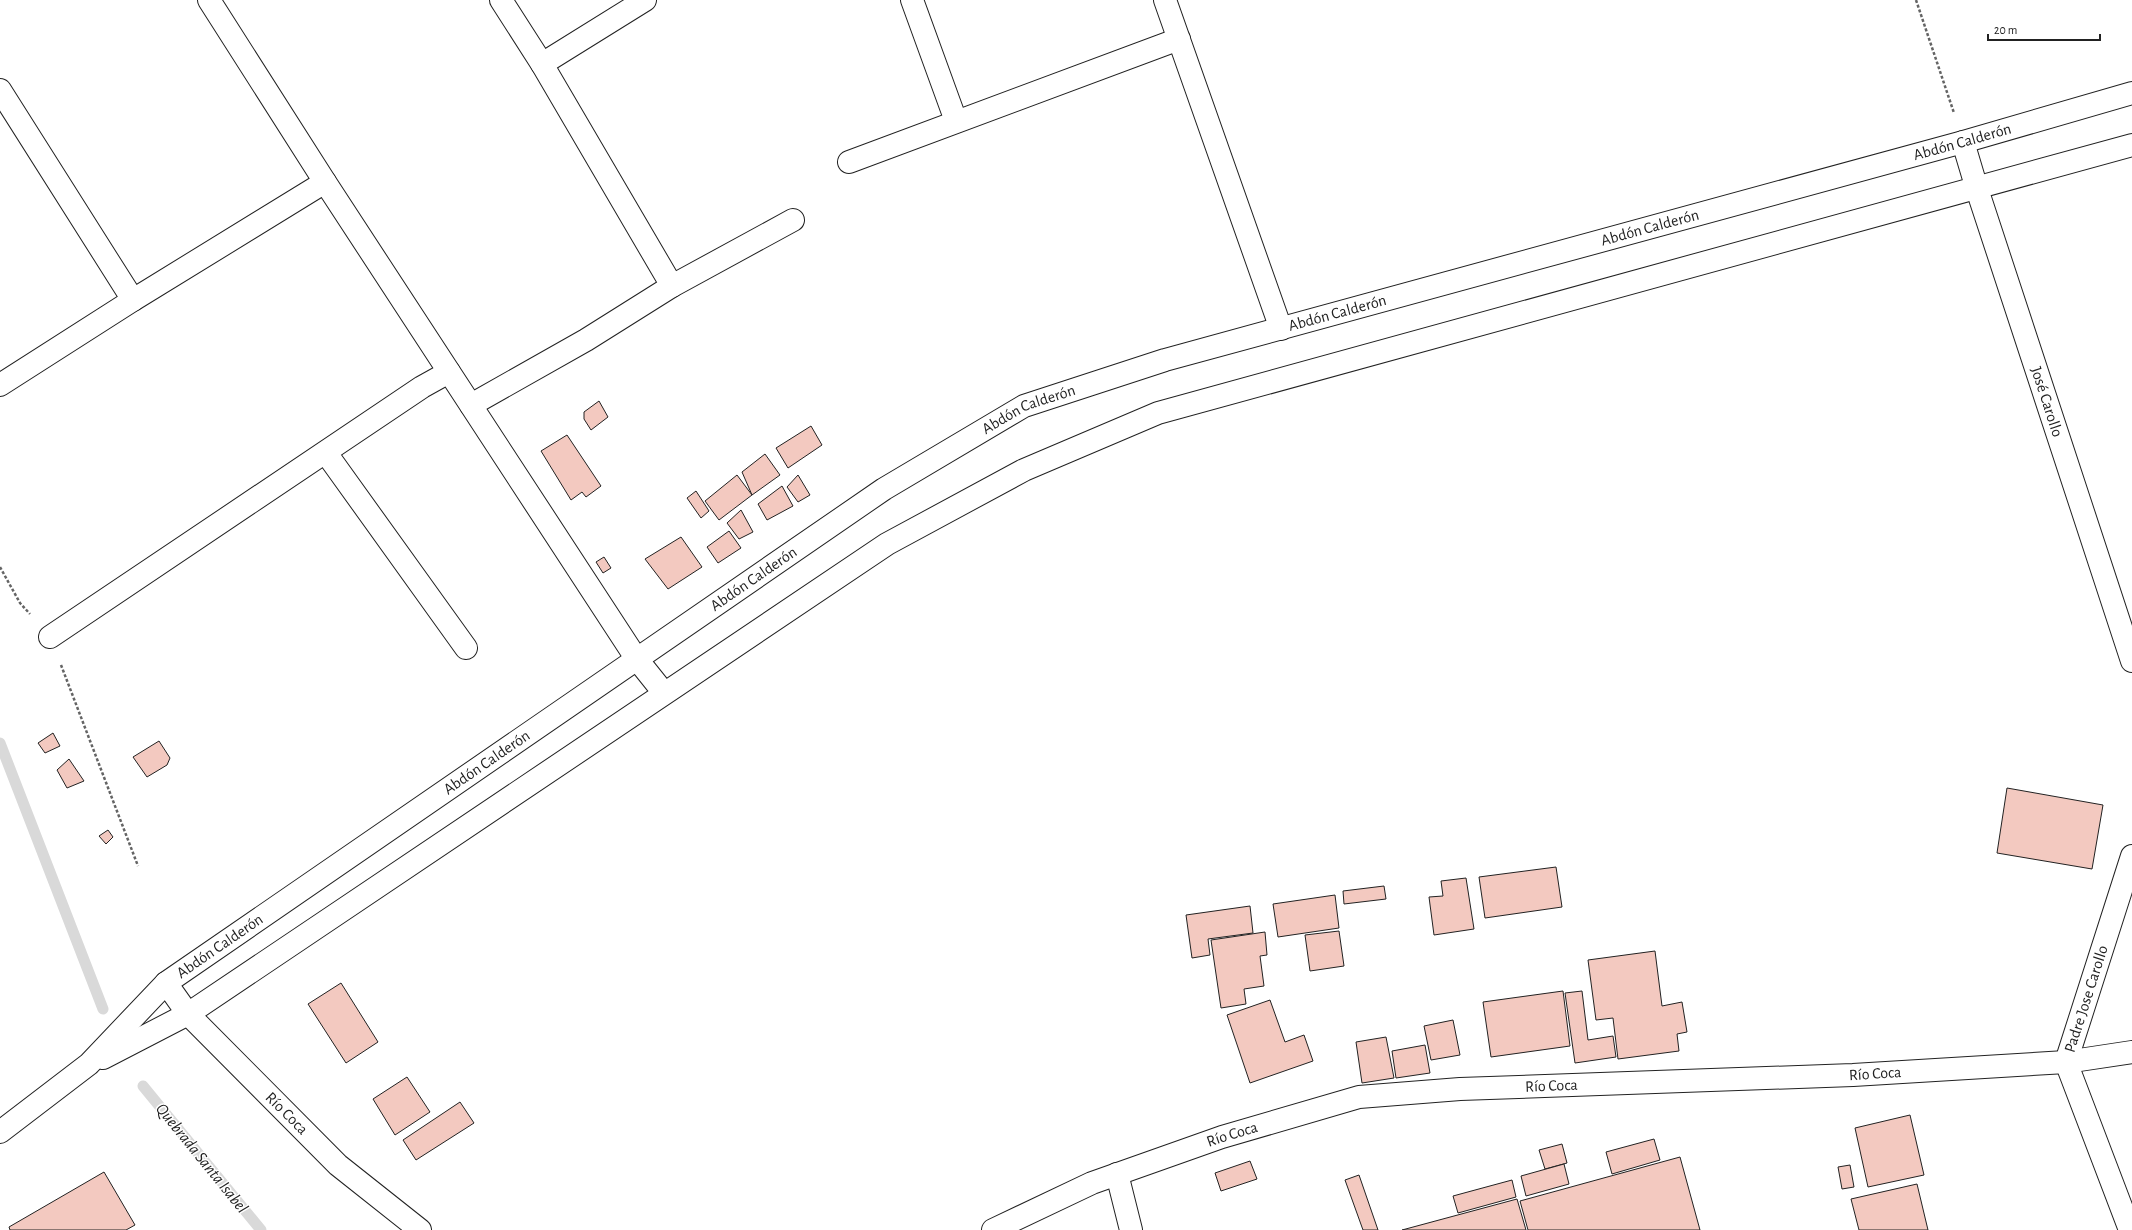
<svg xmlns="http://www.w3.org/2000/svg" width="2132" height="1230" viewBox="0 0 2132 1230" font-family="'Alegreya Sans',sans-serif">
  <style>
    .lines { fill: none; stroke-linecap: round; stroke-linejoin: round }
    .stream { stroke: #d9d9d9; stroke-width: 11 }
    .building { fill: #f3c9c0; stroke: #222 }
    .minor-casing { stroke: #222; stroke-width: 24 }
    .path { stroke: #646464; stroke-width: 2.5; stroke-dasharray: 3 2; stroke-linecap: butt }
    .minor { stroke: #fff; stroke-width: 22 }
    .labels { text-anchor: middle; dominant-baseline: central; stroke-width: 3; stroke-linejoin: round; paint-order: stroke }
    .street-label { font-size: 16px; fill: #222; stroke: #fff }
    .water-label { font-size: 17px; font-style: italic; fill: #222; stroke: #fff }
  </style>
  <rect width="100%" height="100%" fill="#fff"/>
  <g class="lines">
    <g class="stream">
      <path d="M0 743 103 1009"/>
      <path d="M143 1086 261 1230"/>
    </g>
  </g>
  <g class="building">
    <path d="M599 401 608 417 591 430 584 419V412Z"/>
    <path d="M811 426 822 445 788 468 776 448Z"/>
    <path d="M567 435 601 486 586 497 582 492 571 500 541 451Z"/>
    <path d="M765 454 780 475 752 495 742 472Z"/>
    <path d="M737 475 752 495 719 520 705 501Z"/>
    <path d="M798 475 810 495 798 502 787 487Z"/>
    <path d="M782 486 793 506 767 520 758 504Z"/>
    <path d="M696 491 709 511 701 518 687 498Z"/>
    <path d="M741 510 753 532 739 539 727 523Z"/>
    <path d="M729 531 741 548 718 563 707 547Z"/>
    <path d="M681 537 702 567 668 589 645 559Z"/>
    <path d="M604 557 611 568 603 573 596 562Z"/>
    <path d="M53 733 60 746 45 753 38 743Z"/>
    <path d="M159 741 170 758 167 765 147 777 133 757Z"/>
    <path d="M69 759 84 781 67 788 57 770Z"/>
    <path d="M2007 788 2103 805 2092 869 1997 853Z"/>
    <path d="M108 830 113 837 106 844 99 836Z"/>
    <path d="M1556 867 1562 907 1485 918 1479 877Z"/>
    <path d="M1466 878 1474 929 1434 935 1429 897 1443 896 1441 881Z"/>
    <path d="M1384 886 1386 899 1344 904 1343 891Z"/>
    <path d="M1335 895 1339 928 1278 937 1273 904Z"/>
    <path d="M1250 906 1253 933 1208 939 1210 955 1192 958 1186 915Z"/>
    <path d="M1339 931 1344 966 1310 971 1305 935Z"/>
    <path d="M1265 932 1267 955 1260 956 1264 986 1244 989 1246 1004 1221 1008 1211 940Z"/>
    <path d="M1655 951 1662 1006 1682 1002 1687 1032 1677 1034 1679 1051 1618 1059 1613 1018 1596 1020 1588 960Z"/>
    <path d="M341 983 378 1042 346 1063 308 1004Z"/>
    <path d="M1563 991 1570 1046 1491 1057 1483 1002Z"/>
    <path d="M1582 991 1588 1040 1613 1036 1616 1057 1575 1063 1565 993Z"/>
    <path d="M1270 1000 1285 1042 1304 1035 1313 1061 1250 1083 1227 1015Z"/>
    <path d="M1453 1020 1460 1055 1431 1060 1424 1026Z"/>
    <path d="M1386 1037 1394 1078 1362 1083 1356 1042Z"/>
    <path d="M1425 1045 1430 1073 1396 1078 1392 1051Z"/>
    <path d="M407 1077 430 1112 395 1135 373 1099Z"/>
    <path d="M460 1102 474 1123 416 1160 403 1140Z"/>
    <path d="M1910 1115 1924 1175 1868 1187 1855 1128Z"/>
    <path d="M1654 1139 1660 1160 1612 1174 1606 1152Z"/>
    <path d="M1562 1144 1567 1163 1545 1169 1539 1150Z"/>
    <path d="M1680 1157 1700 1230H1528L1520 1201Z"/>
    <path d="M1250 1161 1257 1179 1221 1191 1215 1173Z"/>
    <path d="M1564 1164 1569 1184 1526 1196 1521 1176Z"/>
    <path d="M1850 1165 1854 1187 1842 1189 1838 1167Z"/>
    <path d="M104 1172 135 1225 126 1230H10L9 1227Z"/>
    <path d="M1359 1175 1378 1230H1363L1345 1180Z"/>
    <path d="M1512 1180 1516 1197 1458 1213 1453 1196Z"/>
    <path d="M1917 1184 1928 1230H1859L1851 1199Z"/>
    <path d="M1517 1199 1526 1230H1402Z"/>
  </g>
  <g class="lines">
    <defs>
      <g id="minor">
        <path d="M209 0 325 182 636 658 664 693"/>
        <path d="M912 0 956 121"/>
        <path d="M1165 0 1281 329"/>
        <path d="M542 64 645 0"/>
        <path d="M0 90 133 300 325 182"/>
        <path id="s1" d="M1963 142 1977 189 2132 661"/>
        <path d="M849 162 1179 39"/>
        <path d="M672 286 793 220"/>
        <path d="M0 385 133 300"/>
        <path d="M471 405 586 340 672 286 542 64 501 0"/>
        <path d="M326 453 466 648"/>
        <path d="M50 637 422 387 449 372"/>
        <path id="s2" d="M166 983 188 1014 338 1165 420 1230"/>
        <path d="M103 1058 188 1014 887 544 1024 470 1158 413 2132 145"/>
        <path id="s3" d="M0 1132 89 1064 166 983 884 489 1024 406 1165 360 1963 142 2132 93"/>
        <path d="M1117 1174 1131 1230"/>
        <path id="s4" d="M993 1230 1092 1183 1222 1137 1359 1097 1460 1089 1853 1075 2066 1062 2132 1052"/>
        <path id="s5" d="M2130 1230 2066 1062 2132 856"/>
      </g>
    </defs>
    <use href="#minor" class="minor-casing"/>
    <g class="path">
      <path d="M1916 0 1954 113"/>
      <path d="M0 567 20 603 30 614"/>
      <path d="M61 665 138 866"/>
    </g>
    <use href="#minor" class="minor"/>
  </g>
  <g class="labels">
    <g class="street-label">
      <text stroke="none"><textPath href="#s3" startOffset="2233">Abdón Calderón</textPath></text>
      <text stroke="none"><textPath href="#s3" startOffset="1909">Abdón Calderón</textPath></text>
      <text stroke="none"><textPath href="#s3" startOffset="1585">Abdón Calderón</textPath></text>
      <text stroke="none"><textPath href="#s1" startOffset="273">José Carollo</textPath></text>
      <text stroke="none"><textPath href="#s3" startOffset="1261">Abdón Calderón</textPath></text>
      <text stroke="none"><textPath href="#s3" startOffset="937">Abdón Calderón</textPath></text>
      <text stroke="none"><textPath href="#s3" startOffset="613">Abdón Calderón</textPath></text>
      <text stroke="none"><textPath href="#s3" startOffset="289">Abdón Calderón</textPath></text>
      <text stroke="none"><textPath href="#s5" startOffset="246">Padre Jose Carollo</textPath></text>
      <text stroke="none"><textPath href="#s4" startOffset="907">Río Coca</textPath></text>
      <text stroke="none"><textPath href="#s4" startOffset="583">Río Coca</textPath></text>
      <text stroke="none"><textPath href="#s2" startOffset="178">Río Coca</textPath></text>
      <text stroke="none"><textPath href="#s4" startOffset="258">Río Coca</textPath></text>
    </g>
    <g class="water-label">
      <text transform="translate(202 1158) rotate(51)">Quebrada Santa Isabel</text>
    </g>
  </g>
  <path d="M1988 34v6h112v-6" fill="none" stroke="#222222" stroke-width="2"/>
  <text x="1994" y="34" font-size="12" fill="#222222" stroke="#ffffff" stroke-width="3" paint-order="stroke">20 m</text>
</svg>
